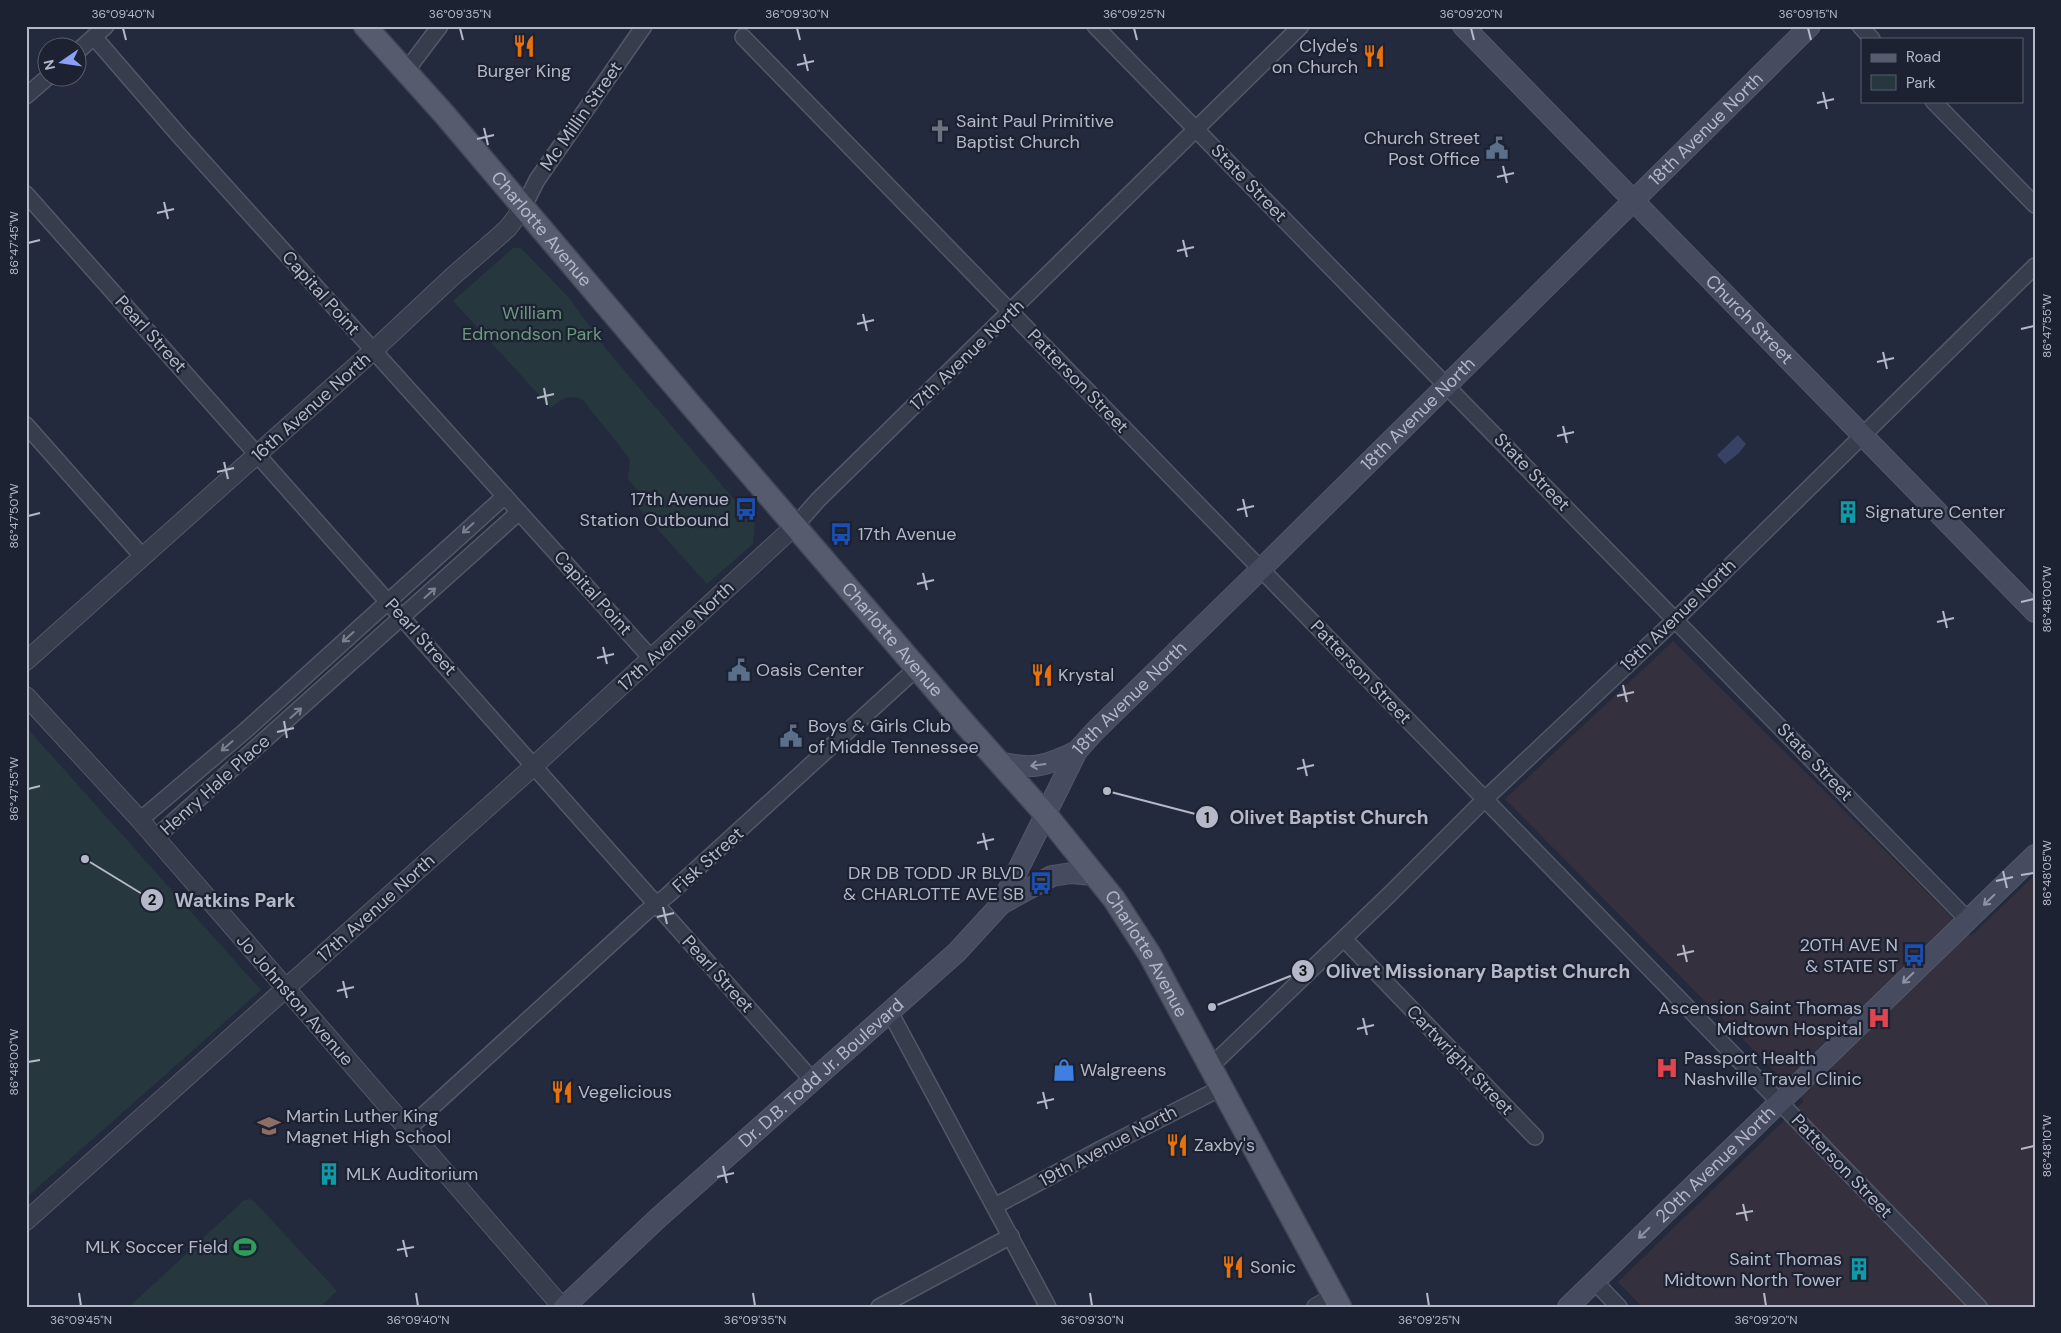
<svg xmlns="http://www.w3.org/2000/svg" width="2061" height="1333" viewBox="0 0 2061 1333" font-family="'DM Sans',sans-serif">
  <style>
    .medical { fill: #34303e }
    .green { fill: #26373e }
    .water { fill: #384264 }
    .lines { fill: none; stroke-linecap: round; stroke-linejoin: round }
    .minor-casing { stroke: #535868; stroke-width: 18 }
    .tertiary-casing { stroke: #535868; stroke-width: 20 }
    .secondary-casing { stroke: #535868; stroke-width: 22 }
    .primary-casing { stroke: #414656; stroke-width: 25 }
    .minor { stroke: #383d4d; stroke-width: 15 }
    .tertiary { stroke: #383d4d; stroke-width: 18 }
    .secondary { stroke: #464b60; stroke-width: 20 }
    .primary { stroke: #565c6d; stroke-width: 22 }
    .oneway { stroke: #7c8191 }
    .oneway2 { stroke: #8e92a4 }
    .ticks { fill: none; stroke: #b4b8c8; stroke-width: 2 }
    .labels { text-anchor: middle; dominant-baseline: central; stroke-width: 4.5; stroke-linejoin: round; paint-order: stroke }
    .poi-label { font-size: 18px; fill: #b4b8c8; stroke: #1d2232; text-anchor: start }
    .street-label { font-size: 18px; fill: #b4b8c8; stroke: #1d2232 }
    .park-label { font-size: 18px; fill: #6b997e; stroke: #1d2232 }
    .leader { fill: none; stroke: #b4b8c8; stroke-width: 2 }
    .callout-dot { fill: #b4b8c8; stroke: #1d2232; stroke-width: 2 }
    .mark-label { font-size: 15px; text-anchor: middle; font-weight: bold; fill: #111 }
    .callout-label { font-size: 19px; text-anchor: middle; font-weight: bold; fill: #b4b8c8; stroke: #1d2232; stroke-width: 4.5; stroke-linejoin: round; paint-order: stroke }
    .neatline { fill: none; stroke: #b4b8c8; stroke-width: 2 }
    .ticks-label { font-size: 12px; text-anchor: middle; fill: #b4b8c8 }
  </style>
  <rect width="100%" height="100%" fill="#242a3d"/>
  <path class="medical" d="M1673 641 1971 936 2035 875V1307H1642L1618 1282 1804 1101 1505 799Z"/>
  <g class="green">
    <path d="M513 248H520L525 252 569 298 606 349 755 524 753 544 707 584 635 504 643 496 628 479 630 459 582 399C567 395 562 398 551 408L453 301Z"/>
    <path d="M26 727 261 990 26 1198Z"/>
    <path d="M249 1199 255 1202 337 1291 320 1307H129L243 1201Z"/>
  </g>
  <path class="water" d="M1738 435 1746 444 1739 453 1725 464 1717 455Z"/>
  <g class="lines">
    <defs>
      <g id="minor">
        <path d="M1095 26 1968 920"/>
        <path d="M1860 26 1872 39"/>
        <path d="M94 37 177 133 651 658"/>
        <path d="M743 37 1979 1307"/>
        <path d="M78 51 106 26"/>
        <path d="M406 71 440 26"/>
        <path d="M26 96 48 77"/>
        <path d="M1933 101 2035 205"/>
        <path d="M26 194C289 489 552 784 813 1081"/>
        <path d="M523 208 537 180 644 26"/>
        <path d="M26 425 142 556"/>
        <path d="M796 525 818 500 1301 26"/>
        <path d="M140 820 245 731 505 496"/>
        <path d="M155 838 519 512"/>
        <path d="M1344 939 1535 1137"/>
        <path d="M890 1012 1048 1307"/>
        <path d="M1211 1066 1389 895 1485 799 1676 619 2035 266"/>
        <path d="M407 1130 646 912 668 895 917 668"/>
        <path d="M995 1206 1101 1149 1223 1087"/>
        <path d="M1594 1281 1619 1307"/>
        <path d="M879 1307 1011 1236"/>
      </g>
      <g id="tertiary">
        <path d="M26 661 374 350 453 276 498 237 508 228 523 208"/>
        <path d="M26 696 140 820 562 1307"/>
        <path d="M26 1221 535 765 796 525"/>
        <path d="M1316 1307 1335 1297"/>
      </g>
      <g id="secondary">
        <path id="s1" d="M1463 26 2035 612"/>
        <path d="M997 761C1031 771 1047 766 1077 751"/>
        <path d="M1001 904 1052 876 1071 873 1094 875"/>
        <path id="s2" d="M564 1307 657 1219 957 952 1001 904 1077 751 1095 731 1261 569 1810 26"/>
        <path id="s3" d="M1568 1307 2035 855"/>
      </g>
      <g id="primary">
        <path id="s4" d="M365 26 445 115 690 404 965 724 1047 816 1114 899 1150 955 1340 1307"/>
      </g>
    </defs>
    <use href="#minor" class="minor-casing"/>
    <use href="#tertiary" class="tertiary-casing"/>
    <use href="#secondary" class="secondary-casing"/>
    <use href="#primary" class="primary-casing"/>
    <use href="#minor" class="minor"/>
    <use href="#tertiary" class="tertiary"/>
    <use href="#secondary" class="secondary"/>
    <use href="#primary" class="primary"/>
  </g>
  <defs><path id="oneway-shaft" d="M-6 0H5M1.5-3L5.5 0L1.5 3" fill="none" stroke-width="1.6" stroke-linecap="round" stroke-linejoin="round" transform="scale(1.25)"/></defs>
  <g class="oneway">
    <use href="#oneway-shaft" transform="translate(468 528) rotate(138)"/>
    <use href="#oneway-shaft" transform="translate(430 593) rotate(-42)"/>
    <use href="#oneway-shaft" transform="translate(348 637) rotate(138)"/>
    <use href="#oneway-shaft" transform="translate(296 713) rotate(-42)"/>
    <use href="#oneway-shaft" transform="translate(227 746) rotate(139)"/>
  </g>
  <g class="oneway2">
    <use href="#oneway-shaft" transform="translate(1038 765) rotate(172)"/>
    <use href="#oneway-shaft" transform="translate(1989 900) rotate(136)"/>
    <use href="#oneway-shaft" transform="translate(1908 978) rotate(136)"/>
    <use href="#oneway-shaft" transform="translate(1644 1233) rotate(136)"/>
  </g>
  <path class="ticks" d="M123 28 126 40M460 28 463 40M797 28 800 40M1134 28 1137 40M1471 28 1474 40M1808 28 1811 40M804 54 808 71M797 65 814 61M1823 92 1827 109M1817 103 1834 99M484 128 488 145M477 139 494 135M1503 166 1507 183M1497 177 1514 173M164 202 168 219M157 213 174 209M1183 240 1187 257M28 243 40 240M1177 251 1194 247M863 314 867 331M857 324 874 320M2021 329 2034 326M1883 352 1887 369M1877 362 1894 358M544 388 547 405M537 398 554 394M1563 426 1567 443M1557 436 1574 432M224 462 228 479M217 472 234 468M1243 499 1247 517M1237 510 1254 506M28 516 40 513M923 573 927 590M917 584 934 580M2021 602 2034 599M1943 611 1947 628M1937 622 1954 618M603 647 607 664M597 658 614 654M1623 685 1627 702M1617 696 1634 692M284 721 287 738M277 732 294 728M1303 759 1307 776M1297 769 1314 765M28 789 40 786M983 833 987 850M977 843 994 839M2003 871 2007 888M2021 875 2034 873M1996 881 2013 877M663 907 667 924M657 917 674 913M1683 945 1687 962M1677 955 1694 951M343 981 347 998M337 991 354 987M1363 1018 1367 1035M1357 1029 1374 1025M28 1062 40 1060M1043 1092 1047 1109M1037 1103 1054 1099M2021 1149 2034 1146M723 1166 727 1183M717 1177 734 1173M1743 1204 1747 1221M1736 1214 1753 1211M403 1240 407 1257M397 1250 414 1247M79 1293 81 1306M416 1293 418 1306M753 1293 755 1306M1090 1293 1092 1306M1427 1293 1429 1306M1764 1293 1766 1306"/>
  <defs>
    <symbol id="restaurant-bare" viewBox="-9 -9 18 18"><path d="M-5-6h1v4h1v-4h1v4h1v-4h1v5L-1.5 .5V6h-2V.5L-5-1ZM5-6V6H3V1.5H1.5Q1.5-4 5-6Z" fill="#e8710a" stroke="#1d2232" stroke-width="2.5" paint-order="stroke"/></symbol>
    <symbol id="church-bare" viewBox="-9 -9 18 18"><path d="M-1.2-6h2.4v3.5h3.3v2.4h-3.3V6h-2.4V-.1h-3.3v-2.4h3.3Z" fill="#6b7280" stroke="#1d2232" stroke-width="2.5" paint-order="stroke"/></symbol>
    <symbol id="civic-bare" viewBox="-9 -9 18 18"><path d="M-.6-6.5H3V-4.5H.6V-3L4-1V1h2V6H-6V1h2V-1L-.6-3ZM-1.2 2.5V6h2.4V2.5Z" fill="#5c6f8a" stroke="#1d2232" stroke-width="2.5" paint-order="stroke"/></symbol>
    <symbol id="bus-bare" viewBox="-9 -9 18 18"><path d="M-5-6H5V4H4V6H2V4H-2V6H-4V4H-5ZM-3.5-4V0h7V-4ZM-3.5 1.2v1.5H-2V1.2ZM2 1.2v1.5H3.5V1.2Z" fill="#1a4fb4" stroke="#1d2232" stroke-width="2.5" paint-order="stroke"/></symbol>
    <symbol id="building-bare" viewBox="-9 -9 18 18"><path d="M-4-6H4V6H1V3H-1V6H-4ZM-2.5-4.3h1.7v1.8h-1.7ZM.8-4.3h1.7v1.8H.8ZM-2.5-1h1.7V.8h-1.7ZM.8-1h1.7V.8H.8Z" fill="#0f9aa8" stroke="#1d2232" stroke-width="2.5" paint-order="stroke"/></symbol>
    <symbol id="hospital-bare" viewBox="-9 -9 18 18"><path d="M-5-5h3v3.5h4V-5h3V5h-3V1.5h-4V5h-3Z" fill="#e0444e" stroke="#1d2232" stroke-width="2.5" paint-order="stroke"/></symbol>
    <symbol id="shop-bare" viewBox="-9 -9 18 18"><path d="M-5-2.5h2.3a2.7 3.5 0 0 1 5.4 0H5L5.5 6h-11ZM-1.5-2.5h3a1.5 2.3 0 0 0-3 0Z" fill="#3f7fe0" stroke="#1d2232" stroke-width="2.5" paint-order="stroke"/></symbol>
    <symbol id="school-bare" viewBox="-9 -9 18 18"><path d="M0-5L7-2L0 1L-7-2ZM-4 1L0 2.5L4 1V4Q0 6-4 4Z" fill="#8d6e63" stroke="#1d2232" stroke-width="2.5" paint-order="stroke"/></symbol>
    <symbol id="stadium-bare" viewBox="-9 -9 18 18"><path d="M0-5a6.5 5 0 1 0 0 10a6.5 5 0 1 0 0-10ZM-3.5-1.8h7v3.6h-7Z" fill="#2e9e5b" stroke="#1d2232" stroke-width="2.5" paint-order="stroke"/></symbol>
  </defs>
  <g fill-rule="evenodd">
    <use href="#restaurant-bare" x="508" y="30" width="32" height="32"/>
    <use href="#restaurant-bare" x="1358" y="40" width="32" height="32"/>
    <use href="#church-bare" x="924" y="115" width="32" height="32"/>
    <use href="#civic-bare" x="1481" y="132" width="32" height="32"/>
    <use href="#bus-bare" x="730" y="493" width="32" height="32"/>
    <use href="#building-bare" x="1832" y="496" width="32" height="32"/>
    <use href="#bus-bare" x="825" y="518" width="32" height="32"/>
    <use href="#civic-bare" x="723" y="654" width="32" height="32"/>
    <use href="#restaurant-bare" x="1026" y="659" width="32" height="32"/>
    <use href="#civic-bare" x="775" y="720" width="32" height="32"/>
    <use href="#bus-bare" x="1025" y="867" width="32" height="32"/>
    <use href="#bus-bare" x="1898" y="939" width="32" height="32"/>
    <use href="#hospital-bare" x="1863" y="1002" width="32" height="32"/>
    <use href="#hospital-bare" x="1651" y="1052" width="32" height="32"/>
    <use href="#shop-bare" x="1048" y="1054" width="32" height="32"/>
    <use href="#restaurant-bare" x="546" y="1076" width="32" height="32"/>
    <use href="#school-bare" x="253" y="1110" width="32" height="32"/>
    <use href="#restaurant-bare" x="1161" y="1129" width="32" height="32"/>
    <use href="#building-bare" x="313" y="1158" width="32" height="32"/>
    <use href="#stadium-bare" x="229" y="1231" width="32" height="32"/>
    <use href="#restaurant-bare" x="1217" y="1251" width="32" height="32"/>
    <use href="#building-bare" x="1843" y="1253" width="32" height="32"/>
  </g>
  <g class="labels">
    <g class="poi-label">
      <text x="1358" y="46" text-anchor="end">Clyde's<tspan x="1358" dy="21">on Church</tspan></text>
      <text x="524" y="71" text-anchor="middle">Burger King</text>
      <text x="956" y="121">Saint Paul Primitive<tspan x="956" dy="21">Baptist Church</tspan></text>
      <text x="1480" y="138" text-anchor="end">Church Street<tspan x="1480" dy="21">Post Office</tspan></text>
      <text x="729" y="499" text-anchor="end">17th Avenue<tspan x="729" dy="21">Station Outbound</tspan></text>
      <text x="1865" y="512">Signature Center</text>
      <text x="858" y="534">17th Avenue</text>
      <text x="756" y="670">Oasis Center</text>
      <text x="1058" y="675">Krystal</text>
      <text x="808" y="726">Boys &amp; Girls Club<tspan x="808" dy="21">of Middle Tennessee</tspan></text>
      <text x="1024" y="873" text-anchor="end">DR DB TODD JR BLVD<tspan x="1024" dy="21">&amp; CHARLOTTE AVE SB</tspan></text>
      <text x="1898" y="945" text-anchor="end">20TH AVE N<tspan x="1898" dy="21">&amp; STATE ST</tspan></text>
      <text x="1862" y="1008" text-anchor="end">Ascension Saint Thomas<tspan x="1862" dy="21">Midtown Hospital</tspan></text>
      <text x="1684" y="1058">Passport Health<tspan x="1684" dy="21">Nashville Travel Clinic</tspan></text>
      <text x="1080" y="1070">Walgreens</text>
      <text x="578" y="1092">Vegelicious</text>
      <text x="286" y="1116">Martin Luther King<tspan x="286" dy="21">Magnet High School</tspan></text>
      <text x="1194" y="1145">Zaxby's</text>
      <text x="346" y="1174">MLK Auditorium</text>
      <text x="228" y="1247" text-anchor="end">MLK Soccer Field</text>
      <text x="1842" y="1259" text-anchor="end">Saint Thomas<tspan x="1842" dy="21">Midtown North Tower</tspan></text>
      <text x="1250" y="1267">Sonic</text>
    </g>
    <g class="street-label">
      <text transform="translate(581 116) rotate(-55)">Mc Millin Street</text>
      <text stroke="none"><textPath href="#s2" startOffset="1650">18th Avenue North</textPath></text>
      <text transform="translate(1249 183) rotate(46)">State Street</text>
      <text stroke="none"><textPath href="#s4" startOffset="269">Charlotte Avenue</textPath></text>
      <text transform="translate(321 293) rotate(48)">Capital Point</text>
      <text stroke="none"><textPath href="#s1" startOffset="410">Church Street</textPath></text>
      <text transform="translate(151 334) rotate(48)">Pearl Street</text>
      <text transform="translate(967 355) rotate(-44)">17th Avenue North</text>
      <text transform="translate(1078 381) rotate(46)">Patterson Street</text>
      <text transform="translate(311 407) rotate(-42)">16th Avenue North</text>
      <text stroke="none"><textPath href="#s2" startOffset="1245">18th Avenue North</textPath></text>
      <text transform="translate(1532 472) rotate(46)">State Street</text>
      <text transform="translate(593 593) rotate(48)">Capital Point</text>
      <text transform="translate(1678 615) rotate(-44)">19th Avenue North</text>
      <text transform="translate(676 636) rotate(-43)">17th Avenue North</text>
      <text transform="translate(421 637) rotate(48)">Pearl Street</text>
      <text stroke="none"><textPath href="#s4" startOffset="809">Charlotte Avenue</textPath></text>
      <text transform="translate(1361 672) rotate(46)">Patterson Street</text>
      <text stroke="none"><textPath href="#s2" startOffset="840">18th Avenue North</textPath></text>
      <text transform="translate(1815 762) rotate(46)">State Street</text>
      <text transform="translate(215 785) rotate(-42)">Henry Hale Place</text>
      <text transform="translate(708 860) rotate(-42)">Fisk Street</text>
      <text transform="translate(376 908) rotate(-42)">17th Avenue North</text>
      <text stroke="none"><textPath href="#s4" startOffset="1214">Charlotte Avenue</textPath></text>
      <text transform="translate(718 974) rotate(48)">Pearl Street</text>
      <text transform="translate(295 1000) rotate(49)">Jo Johnston Avenue</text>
      <text transform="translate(1460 1060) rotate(46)">Cartwright Street</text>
      <text stroke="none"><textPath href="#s2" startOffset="348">Dr. D.B. Todd Jr. Boulevard</textPath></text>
      <text transform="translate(1108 1146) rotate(-28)">19th Avenue North</text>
      <text stroke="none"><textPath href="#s3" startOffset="205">20th Avenue North</textPath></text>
      <text transform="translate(1842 1166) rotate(46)">Patterson Street</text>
    </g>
    <g class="park-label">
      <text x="532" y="313">William<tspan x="532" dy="21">Edmondson Park</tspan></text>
    </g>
  </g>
  <path class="leader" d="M1107 791L1207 817M85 859L152 900M1212 1007L1303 971"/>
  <g class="callout-dot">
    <circle cx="1107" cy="791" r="5"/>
    <circle cx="85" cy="859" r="5"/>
    <circle cx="1212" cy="1007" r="5"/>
    <circle cx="1207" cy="817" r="12"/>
    <circle cx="152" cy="900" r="12"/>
    <circle cx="1303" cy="971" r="12"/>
  </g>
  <g class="mark-label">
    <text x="1207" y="823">1</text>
    <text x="152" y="905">2</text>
    <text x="1303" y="976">3</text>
  </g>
  <g class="callout-label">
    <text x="1329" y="824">Olivet Baptist Church</text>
    <text x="235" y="907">Watkins Park</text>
    <text x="1478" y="978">Olivet Missionary Baptist Church</text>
  </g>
  <rect width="2061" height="1333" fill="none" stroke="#1d2232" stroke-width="55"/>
  <rect x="1861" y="38" width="162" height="65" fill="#1d2232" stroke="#595e6e"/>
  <rect x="1871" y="54" width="25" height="8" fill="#565c6d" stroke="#595e6e"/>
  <text x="1906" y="62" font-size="15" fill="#b4b8c8">Road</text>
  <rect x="1871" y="75" width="25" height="15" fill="#26373e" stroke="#595e6e"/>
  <text x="1906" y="88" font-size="15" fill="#b4b8c8">Park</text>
  <g transform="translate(62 62) rotate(257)"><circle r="24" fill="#1d2232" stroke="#595e6e"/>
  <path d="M0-4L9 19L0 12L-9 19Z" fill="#8aa1f7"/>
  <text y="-8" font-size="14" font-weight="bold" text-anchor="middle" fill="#b4b8c8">N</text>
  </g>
  <rect x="28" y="28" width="2006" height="1278" class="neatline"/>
  <g class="ticks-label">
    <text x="123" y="18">36°09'40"N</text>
    <text x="460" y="18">36°09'35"N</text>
    <text x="797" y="18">36°09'30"N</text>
    <text x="1134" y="18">36°09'25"N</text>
    <text x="1471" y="18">36°09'20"N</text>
    <text x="1808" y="18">36°09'15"N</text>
    <text transform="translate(14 243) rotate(-90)" y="4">86°47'45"W</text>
    <text transform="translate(2047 326) rotate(-90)" y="4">86°47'55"W</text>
    <text transform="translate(14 516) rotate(-90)" y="4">86°47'50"W</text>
    <text transform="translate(2047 599) rotate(-90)" y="4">86°48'00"W</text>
    <text transform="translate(14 789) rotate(-90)" y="4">86°47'55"W</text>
    <text transform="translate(2047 873) rotate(-90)" y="4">86°48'05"W</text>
    <text transform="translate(14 1062) rotate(-90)" y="4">86°48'00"W</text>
    <text transform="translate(2047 1146) rotate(-90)" y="4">86°48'10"W</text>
    <text x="81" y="1324">36°09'45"N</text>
    <text x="418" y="1324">36°09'40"N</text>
    <text x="755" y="1324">36°09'35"N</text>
    <text x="1092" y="1324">36°09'30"N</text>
    <text x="1429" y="1324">36°09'25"N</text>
    <text x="1766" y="1324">36°09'20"N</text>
  </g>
</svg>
